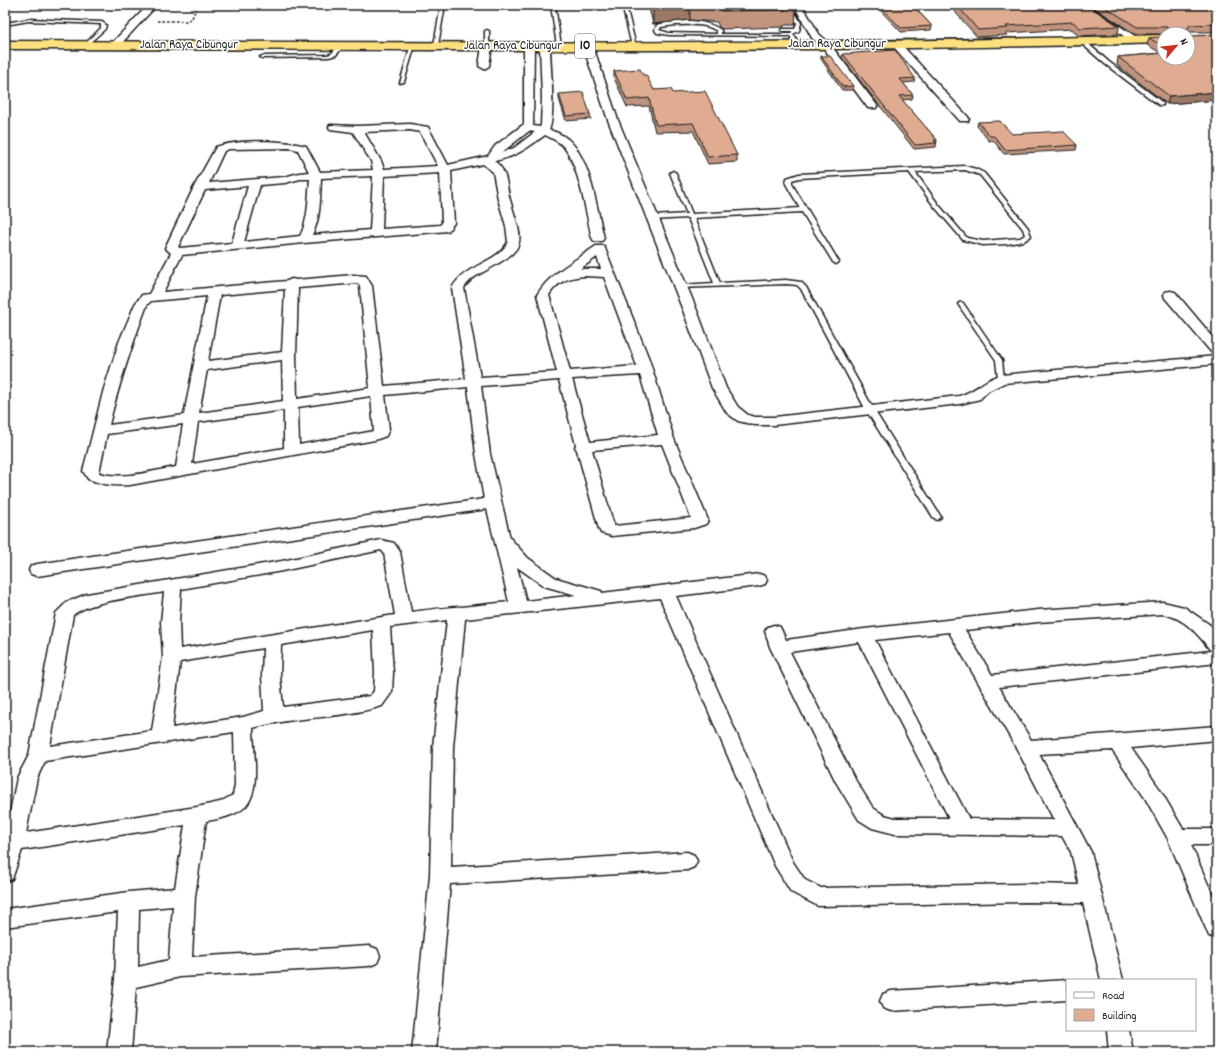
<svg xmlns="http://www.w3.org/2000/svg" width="1222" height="1057" viewBox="0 0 1222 1057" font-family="Dekko,sans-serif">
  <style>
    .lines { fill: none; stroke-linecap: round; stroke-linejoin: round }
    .service-casing { stroke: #1c1c1c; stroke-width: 3 }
    .minor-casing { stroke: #1c1c1c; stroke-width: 3 }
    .trunk-casing { stroke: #1c1c1c; stroke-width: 3 }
    .path { stroke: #1c1c1c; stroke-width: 1.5; stroke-dasharray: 2.5 2; stroke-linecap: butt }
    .service { fill: #fff; fill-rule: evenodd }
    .minor { fill: #fff; fill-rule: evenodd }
    .trunk { fill: #fce080; fill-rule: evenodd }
    .wall { fill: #c0947e; stroke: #1c1c1c }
    .shaded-wall { fill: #9c7866; stroke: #1c1c1c }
    .building { fill: #dfac92; stroke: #1c1c1c }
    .labels { text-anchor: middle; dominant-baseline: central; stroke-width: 3.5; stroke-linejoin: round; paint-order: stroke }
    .far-street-label { font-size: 13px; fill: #1c1c1c; stroke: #fff }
    .shield { fill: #fff; stroke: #606060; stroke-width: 1 }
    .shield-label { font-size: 14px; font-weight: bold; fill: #1c1c1c }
  </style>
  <rect width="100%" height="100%" fill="#fff"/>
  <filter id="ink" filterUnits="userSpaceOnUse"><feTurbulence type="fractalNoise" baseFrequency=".025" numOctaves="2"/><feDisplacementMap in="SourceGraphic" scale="8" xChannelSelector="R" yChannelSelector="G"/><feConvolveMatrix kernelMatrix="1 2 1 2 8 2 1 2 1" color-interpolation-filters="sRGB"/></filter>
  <g filter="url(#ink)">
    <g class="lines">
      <defs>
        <g id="service">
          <path d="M441 5H445L438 45 436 46 434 45Z"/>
          <path d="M551 5H555L561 46 559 47 557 46Z"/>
          <path d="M622 5H626L636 47 632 46Z"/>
          <path d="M787 5H791L801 23 799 31 793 34 800 45V46H796L790 36 669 35 657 33 655 30 657 25C676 20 704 18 721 30V34H791L792 31H783L781 30 783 29H795L797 23ZM676 25C690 25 705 23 717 31V34L669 33 659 30 661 27Z"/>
          <path d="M1206 5H1211L1217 9V12Z"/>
          <path d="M29 19 102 22 106 25 105 29 86 46 84 45 101 28V24L29 21 5 25V23Z"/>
          <path d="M487 30 489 31V46L487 47 485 46V31Z"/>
          <path d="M1081 41H1085L1109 62 1163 103V105H1159L1105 64 1081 43Z"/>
          <path d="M411 44 415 45 404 82 400 83Z"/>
          <path d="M340 45 344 46 336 55 329 57 262 58 260 57 262 56 328 55 332 53Z"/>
          <path d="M965 166 976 169 984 173 1028 228 1031 236 1024 241 1007 244 983 245 963 240 934 206 909 172 799 178 792 180V184L839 262 836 264 833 262 802 212 694 218 720 283 786 280 801 282 806 287 874 410 941 517 937 520 933 517 866 410 801 289 797 285 786 284 678 288V286L680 285 714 283 688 218 652 220 649 218 652 216 687 214 670 173 673 171 676 173 692 214 800 208 786 184 787 178 799 174ZM965 170 980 175 1023 229 1025 235 1020 238 983 241 967 238 938 204 915 172Z"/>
          <path d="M961 302 963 303 1002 360 1004 379 1003 380 1001 381 998 379 996 360 958 304Z"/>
        </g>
        <g id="minor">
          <path d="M148 5H157L118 47H112L110 45 112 43Z"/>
          <path d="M794 5H802L819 34 829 43 876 104 877 106 876 108H868L823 47 812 38Z"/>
          <path d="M1077 5H1087L1141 40 1136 43 1133 42Z"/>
          <path d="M896 41 899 42 968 117 969 119 968 121H960L893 46 891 44 893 42Z"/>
          <path d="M487 43 492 46 489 66 484 69 479 66 482 46Z"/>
          <path d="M529 43 534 46 533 126 540 127 541 125 542 98 540 46 545 43 550 46C550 64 556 116 549 130 557 132 565 136 571 142 591 163 597 209 604 238L602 241H594L592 238C586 214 579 164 563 146 558 141 551 138 545 135 527 148 516 157 494 161 508 170 506 186 510 200 523 244 529 247 485 271 477 275 469 280 464 288L480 377 557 372 537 295C550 273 575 261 596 246H604L649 359 674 439 708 520 706 524 694 528 612 536 601 533 599 529 577 450 575 447 576 445 559 380 481 386 490 454 510 538 528 558 556 578 601 591 602 593 759 574 765 576 767 580 765 584 759 586 676 596 793 862 805 880 821 888 1028 884 1079 885 1071 852 1062 836 895 834 872 828 859 820 836 782 770 647 765 631 768 627 774 625 780 627 786 640 864 629 1038 610 1163 602 1184 607 1210 625 1217 634V663L999 687 1031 740 1217 726V740L1131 748 1159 788 1183 829H1217V845H1191L1217 905V938L1209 936 1168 839 1145 798 1112 750 1039 754 1091 852 1123 980H1101L1083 903 1028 902 818 906 791 892 775 866 660 598 465 619 453 747 451 867 687 852 694 855 697 861 694 867 687 870 450 884 436 1052H412L430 876 433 747 447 620 390 627 393 673 392 692 382 706C340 719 295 716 253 728 253 749 261 790 246 806 236 816 219 819 206 821L195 896 192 957 369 946 377 949 380 956 377 963 369 966 180 977 136 987 131 1052H107L115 979 118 912 5 927V909L129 892 175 888 185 825 22 850 12 879 5 882V837L17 778 29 755 56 613 67 602 87 594 282 561 381 540 394 543 400 552 411 612C421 611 455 606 461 607L509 602 487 509 37 576 31 574 29 570 31 566 37 564 484 499 476 454 468 387 385 395 389 429 386 436 375 440 130 485C111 486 105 485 88 479L83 471 103 392 119 342 135 304 142 295 149 294 171 253 165 248 194 187 216 147C238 139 284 140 306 146L320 172 373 170 371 161 353 132 330 129 329 127 330 125 357 126 410 124 428 127 448 165 488 156 495 146 524 124V46ZM410 130 420 132 438 166 384 169 381 161 364 132ZM529 131 535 132 514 148 501 153ZM290 148 298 150 309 172 299 173 284 177 209 183 224 151 229 149ZM483 164 493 172 498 199 506 226 508 242C498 263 465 264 452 288L466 379 384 386 372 286 366 276 353 275 296 280 292 279 287 281 163 292 182 255 304 243 448 231 454 223 451 171ZM440 173 442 223 440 225 382 229 384 176ZM373 176 370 230 312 235C321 218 320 197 321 178ZM300 179H310C308 198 309 219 300 236L244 242 260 185 285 183ZM248 186 232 243 180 248 178 247 205 190ZM597 257 601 269H580ZM585 276 604 277 637 366 570 371 549 295C558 281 569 277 585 276ZM358 283 360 286 370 388 297 399 296 355 298 288ZM285 289 282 352 208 361 220 295ZM207 296 184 415 109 425C119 384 132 345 147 305L151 301ZM282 360 283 401 199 413 207 370ZM640 375 658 435 590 442 572 379ZM371 396 374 431 299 445 298 407ZM284 410V448L192 464 198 422ZM183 424 176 467C151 471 124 480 99 473L107 434ZM662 444 691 518 614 526 592 450ZM381 550 384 553 395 615 180 649 179 622 181 589 282 571ZM517 567 544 586 576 595 526 601ZM164 592 161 622 163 657 152 731 50 746 73 615C91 600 140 597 164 592ZM1163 614C1185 618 1198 634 1211 651L992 675 965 630 1038 622ZM373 630 375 673 374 691 370 696 283 707 280 676 281 645ZM949 632 1018 751 1054 820 969 819 875 640ZM859 642 949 818H895L884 815 873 808 854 778 790 652ZM263 648 262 676 264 711 243 717 172 728 180 662ZM234 732 235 785 233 795 220 802 197 807 26 833 37 778 45 761ZM173 906 169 960 138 967 139 909Z"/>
          <path d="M588 43 593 46 618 120 698 313 726 388 738 407 748 415 755 417H774L959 396C975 392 984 379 1001 375L1217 356V364L1004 383 988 391 980 399 960 404 774 425H755L738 421 727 413 712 388 684 313 608 120 583 46Z"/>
          <path d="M1170 291 1175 292 1217 342V354L1212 353 1165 298 1164 295 1165 292Z"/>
          <path d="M1067 980V1000L891 1011 883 1008 880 1001 883 994 891 991Z"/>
          <path d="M1107 1030H1129L1133 1052H1109Z"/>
        </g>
        <path id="trunk" d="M1164 35V43C778 54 391 49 5 49V41C391 42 778 46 1164 35Z"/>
      </defs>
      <use href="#service" class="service-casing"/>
      <use href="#minor" class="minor-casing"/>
      <use href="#trunk" class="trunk-casing"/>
      <path class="path" d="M157 21H187L192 18 196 9"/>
      <use href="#service" class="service"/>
      <use href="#minor" class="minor"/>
      <use href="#trunk" class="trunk"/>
    </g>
    <g class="wall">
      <path d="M649 5H795L796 7 795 25H784V27L722 29 719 27 717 22 690 20 653 24 649 8Z"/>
      <path d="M877 5H912L932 26 931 30 901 32 877 7Z"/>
      <path d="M949 5H1087L1119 26 1118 34 1078 36 1072 29 1007 33V35L977 37Z"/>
      <path d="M1090 5H1205L1217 12V32H1188V35L1190 36 1217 35V100L1167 104 1117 65 1118 57 1161 53 1147 45 1149 38 1164 39V58H1188V34H1135Z"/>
      <path d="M843 54 915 78 914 82 903 83 913 95 912 99 902 100 937 140 936 147 914 149 842 58Z"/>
      <path d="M821 56 853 86V90H842L821 59Z"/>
      <path d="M614 71 643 75 654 90 673 93 737 155V162L708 164 693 131 655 132 649 106 627 107 614 78Z"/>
      <path d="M559 94 590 114 591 119 566 121 559 99Z"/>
      <path d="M978 122 1012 134 1077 145 1076 150 1004 154 993 140 989 141 977 126Z"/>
    </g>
    <g class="shaded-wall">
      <path d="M666 5H690V20L653 24V6Z"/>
      <path d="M1217 92V100L1167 104 1169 96Z"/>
    </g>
    <g class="building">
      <path d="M653 5H666L653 6Z"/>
      <path d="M718 5H795L796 7 784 8 785 10 723 11 720 10Z"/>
      <path d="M879 5H912L932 26 901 28Z"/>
      <path d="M957 5H1087L1119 26 1080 28 1073 22 1006 26 1008 28 978 30Z"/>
      <path d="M1102 5H1205L1217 12V24L1190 25 1188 27V35L1190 36 1217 35V92L1169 96 1118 57 1164 53V58H1188V54L1191 53 1189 49H1188V34H1167V27H1137Z"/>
      <path d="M1160 37 1164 39V47L1149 38Z"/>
      <path d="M895 50 915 78 900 79 913 95 899 96 937 140H934L936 143 915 145 843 54Z"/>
      <path d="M821 56H830L853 86 843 87Z"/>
      <path d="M640 69 643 75H646L654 90 671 89 673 93 705 91 737 155 708 157 693 123 656 125 649 98 627 100 614 71Z"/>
      <path d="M583 92 590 114 566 116 559 94Z"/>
      <path d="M1000 121 1012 134 1063 131 1077 145 1005 150 994 136H990L978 122Z"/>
    </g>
  </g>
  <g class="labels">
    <g class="far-street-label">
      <text x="837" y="44">Jalan Raya Cibungur</text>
      <text x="189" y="45">Jalan Raya Cibungur</text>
      <text x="513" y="46">Jalan Raya Cibungur</text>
    </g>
    <rect class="shield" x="575" y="34" width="20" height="24" rx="3"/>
    <g class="shield-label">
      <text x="585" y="46">10</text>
    </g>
  </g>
  <rect width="1222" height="1057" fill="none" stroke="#fff" stroke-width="20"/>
  <rect x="10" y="10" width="1202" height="1037" fill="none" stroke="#1c1c1c" stroke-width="1.5" filter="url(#ink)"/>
  <rect x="1066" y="979" width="130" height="52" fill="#ffffff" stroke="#a4a4a4"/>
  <rect x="1074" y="992" width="20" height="6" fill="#ffffff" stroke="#a4a4a4"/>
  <text x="1102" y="999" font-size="12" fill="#1c1c1c">Road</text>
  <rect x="1074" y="1009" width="20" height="12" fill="#dfac92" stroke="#a4a4a4"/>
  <text x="1102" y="1019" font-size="12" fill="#1c1c1c">Building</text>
  <g transform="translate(1176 46) rotate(62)"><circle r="19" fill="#ffffff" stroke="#a4a4a4"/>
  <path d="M0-3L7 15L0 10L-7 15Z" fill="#c8321e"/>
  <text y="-6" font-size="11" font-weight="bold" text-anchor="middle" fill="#1c1c1c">N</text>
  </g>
</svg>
